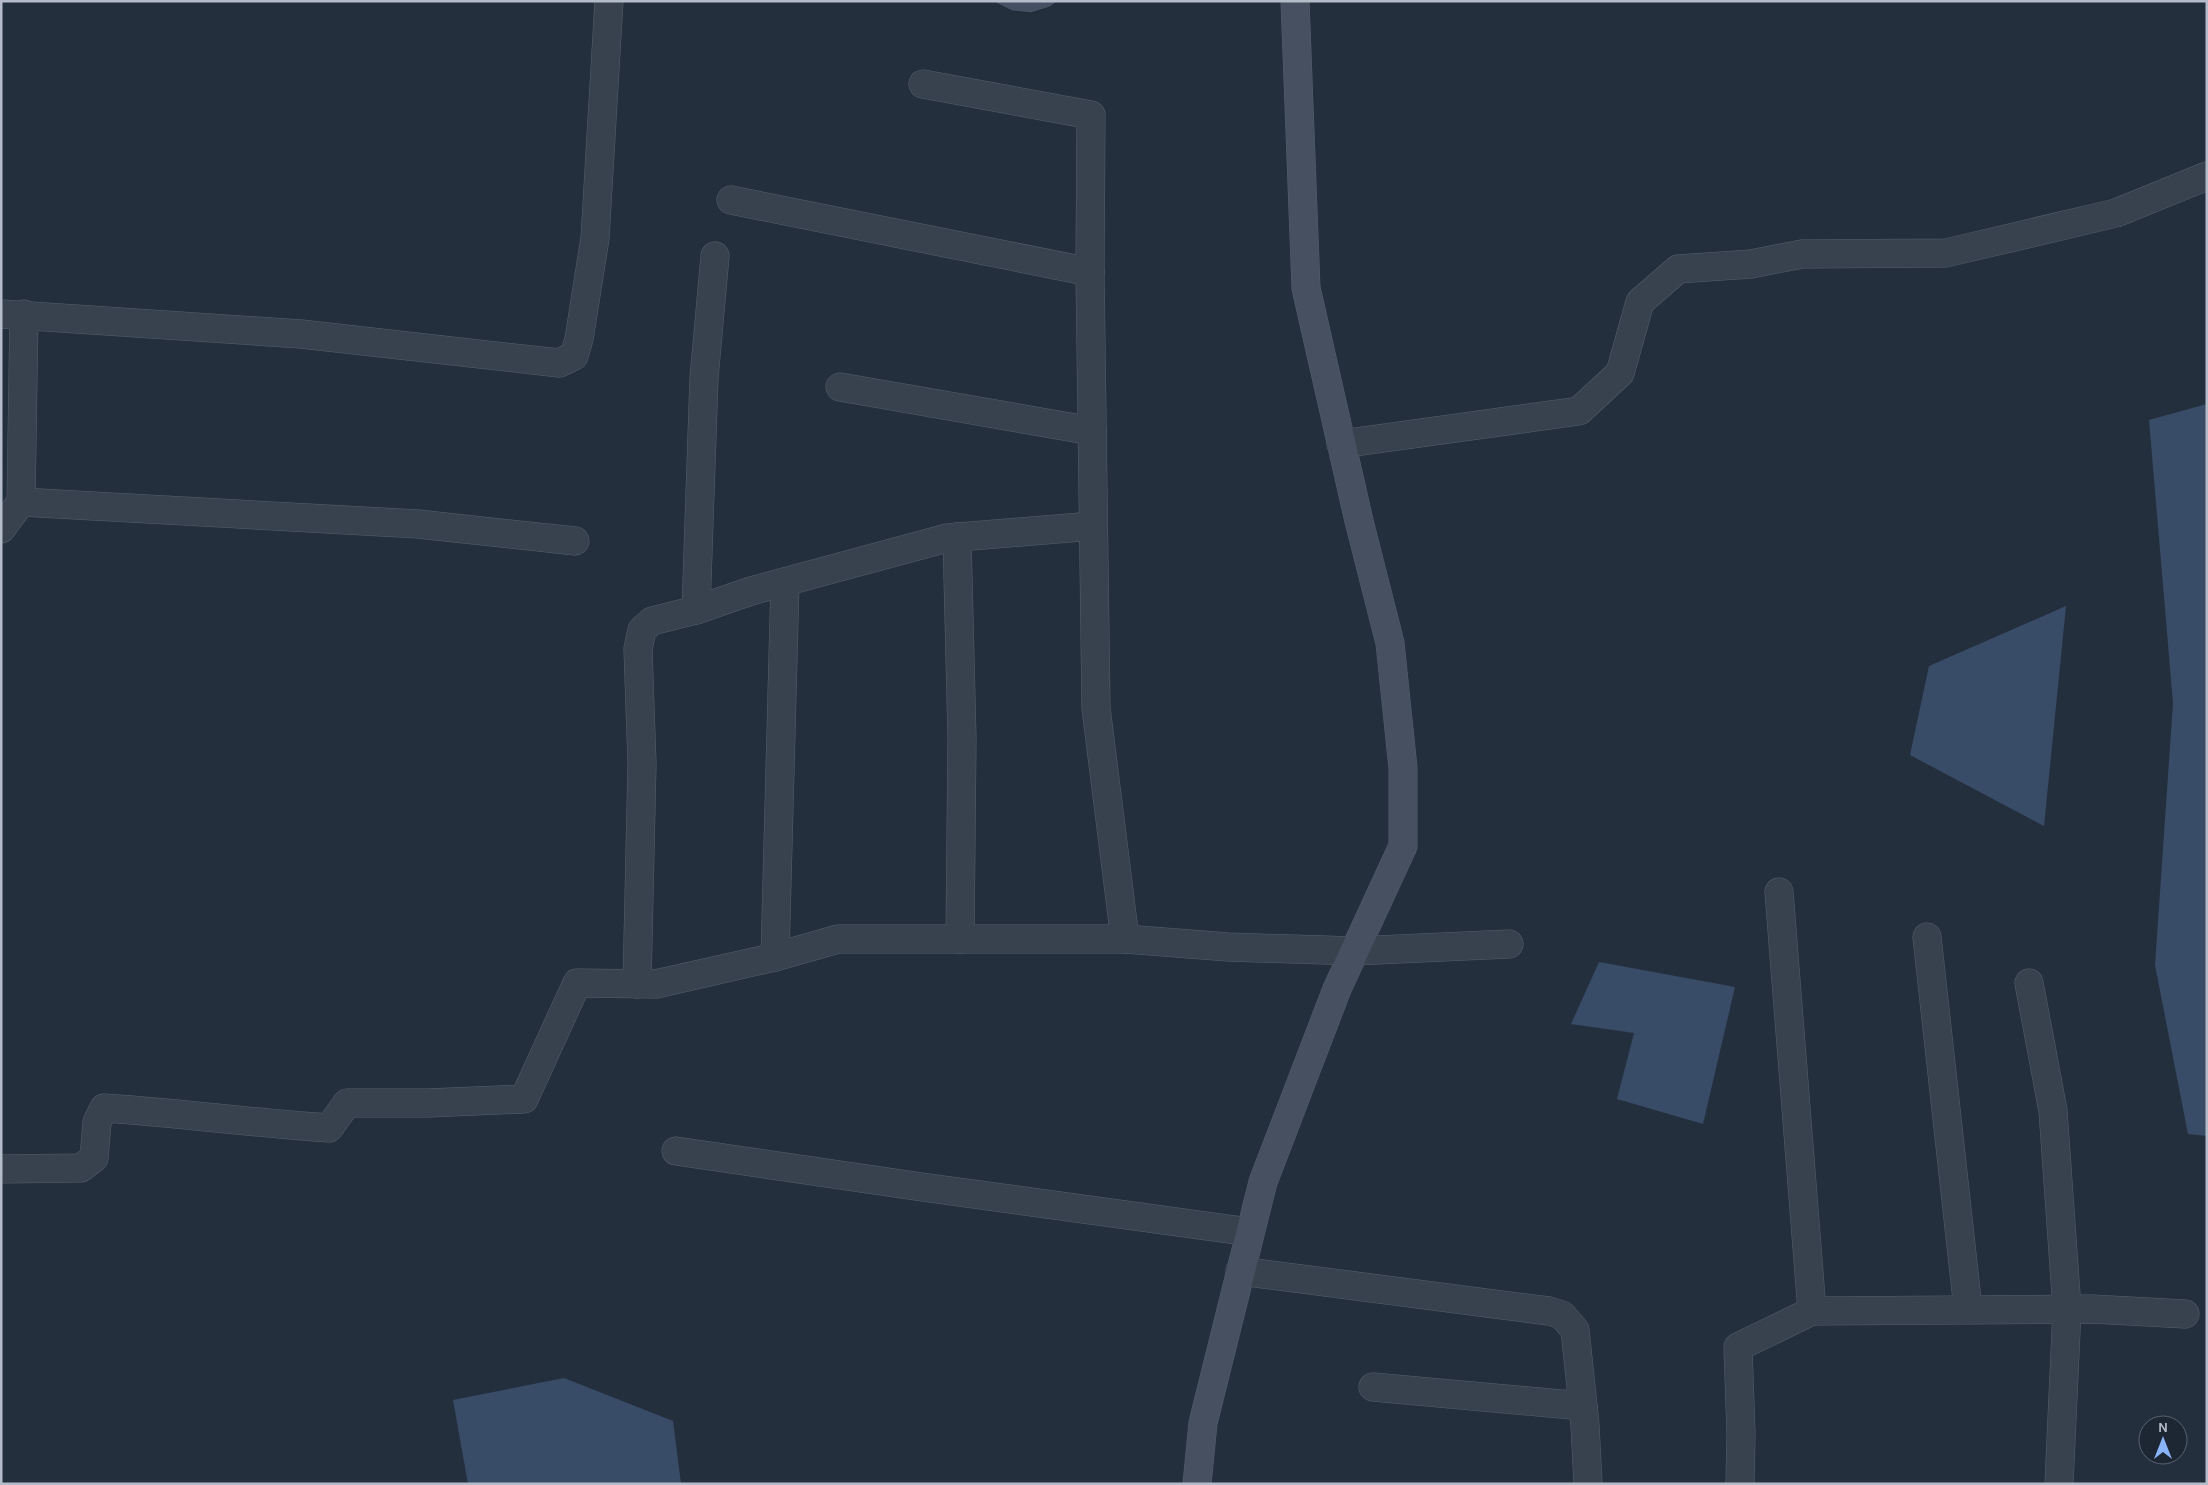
<svg xmlns="http://www.w3.org/2000/svg" width="2208" height="1485" viewBox="0 0 2208 1485" font-family="Karla,sans-serif">
  <style>
    .water { fill: #394c67 }
    .building { fill: #455162; stroke: #1f2835 }
    .lines { fill: none; stroke-linecap: round; stroke-linejoin: round }
    .street-casing { stroke: #565f6c; stroke-width: 29 }
    .secondary-casing { stroke: #565f6c; stroke-width: 29 }
    .street { stroke: #38414e; stroke-width: 28 }
    .secondary { stroke: #465061; stroke-width: 28 }
  </style>
  <rect width="100%" height="100%" fill="#242f3e"/>
  <g class="water">
    <path d="M2207 404V1136L2188 1134 2155 965 2173 703 2149 420Z"/>
    <path d="M2066 606 2044 826 1910 755 1929 666Z"/>
    <path d="M1599 962 1735 987 1703 1124 1617 1099 1634 1033 1571 1024Z"/>
    <path d="M564 1378 673 1421 681 1484H468L453 1400Z"/>
  </g>
  <path class="building" d="M992 1H1058L1050 7 1031 13 1012 11Z"/>
  <g class="lines">
    <defs>
      <g id="street">
        <path d="M923 84 1091 115 1090 272 1096 708 1125 939"/>
        <path d="M731 200 1090 272"/>
        <path d="M1 314 301 334 559 363 574 356 579 339 595 238 609 1"/>
        <path d="M840 387 1092 431"/>
        <path d="M1341 444 1579 411 1620 373 1640 302 1678 269 1751 264 1802 254 1946 253 2116 213 2207 176"/>
        <path d="M21 502 418 524 575 541"/>
        <path d="M1 529 21 502 24 314"/>
        <path d="M957 537 962 739 960 939"/>
        <path d="M696 610 704 378 715 256"/>
        <path d="M1927 937 1968 1309"/>
        <path d="M775 957 785 582"/>
        <path d="M2029 983 2053 1111 2067 1309 2059 1484"/>
        <path d="M637 984 642 764 638 649 642 630 652 621 696 610 751 591 947 538 1093 526"/>
        <path d="M676 1151 922 1187 1250 1232"/>
        <path d="M1 1169 81 1168 94 1158 97 1122 104 1108C179 1113 254 1123 329 1128L347 1103H428L524 1099 577 983 656 984 775 957 838 939H1125L1228 947 1355 951 1509 944"/>
        <path d="M1240 1271 1549 1311 1562 1315 1575 1330 1585 1425 1588 1484"/>
        <path d="M1812 1311 2092 1309 2185 1314"/>
        <path d="M1373 1387 1583 1406"/>
        <path d="M1740 1484 1741 1434 1738 1347 1812 1311 1779 892"/>
      </g>
      <path id="secondary" d="M1197 1484 1203 1423 1263 1182 1337 989 1403 846V768L1390 643 1359 521 1306 288 1295 1"/>
    </defs>
    <use href="#street" class="street-casing"/>
    <use href="#secondary" class="secondary-casing"/>
    <use href="#street" class="street"/>
    <use href="#secondary" class="secondary"/>
  </g>
  <rect width="2208" height="1485" fill="none" stroke="#b4bcc9" stroke-width="5"/>
  <g transform="translate(2163 1440)"><circle r="24" fill="#1d2633" stroke="#59626f"/>
  <path d="M0-4L9 19L0 12L-9 19Z" fill="#8ab4f8"/>
  <text y="-8" font-size="14" font-weight="bold" text-anchor="middle" fill="#b4bcc9">N</text>
  </g>
</svg>
